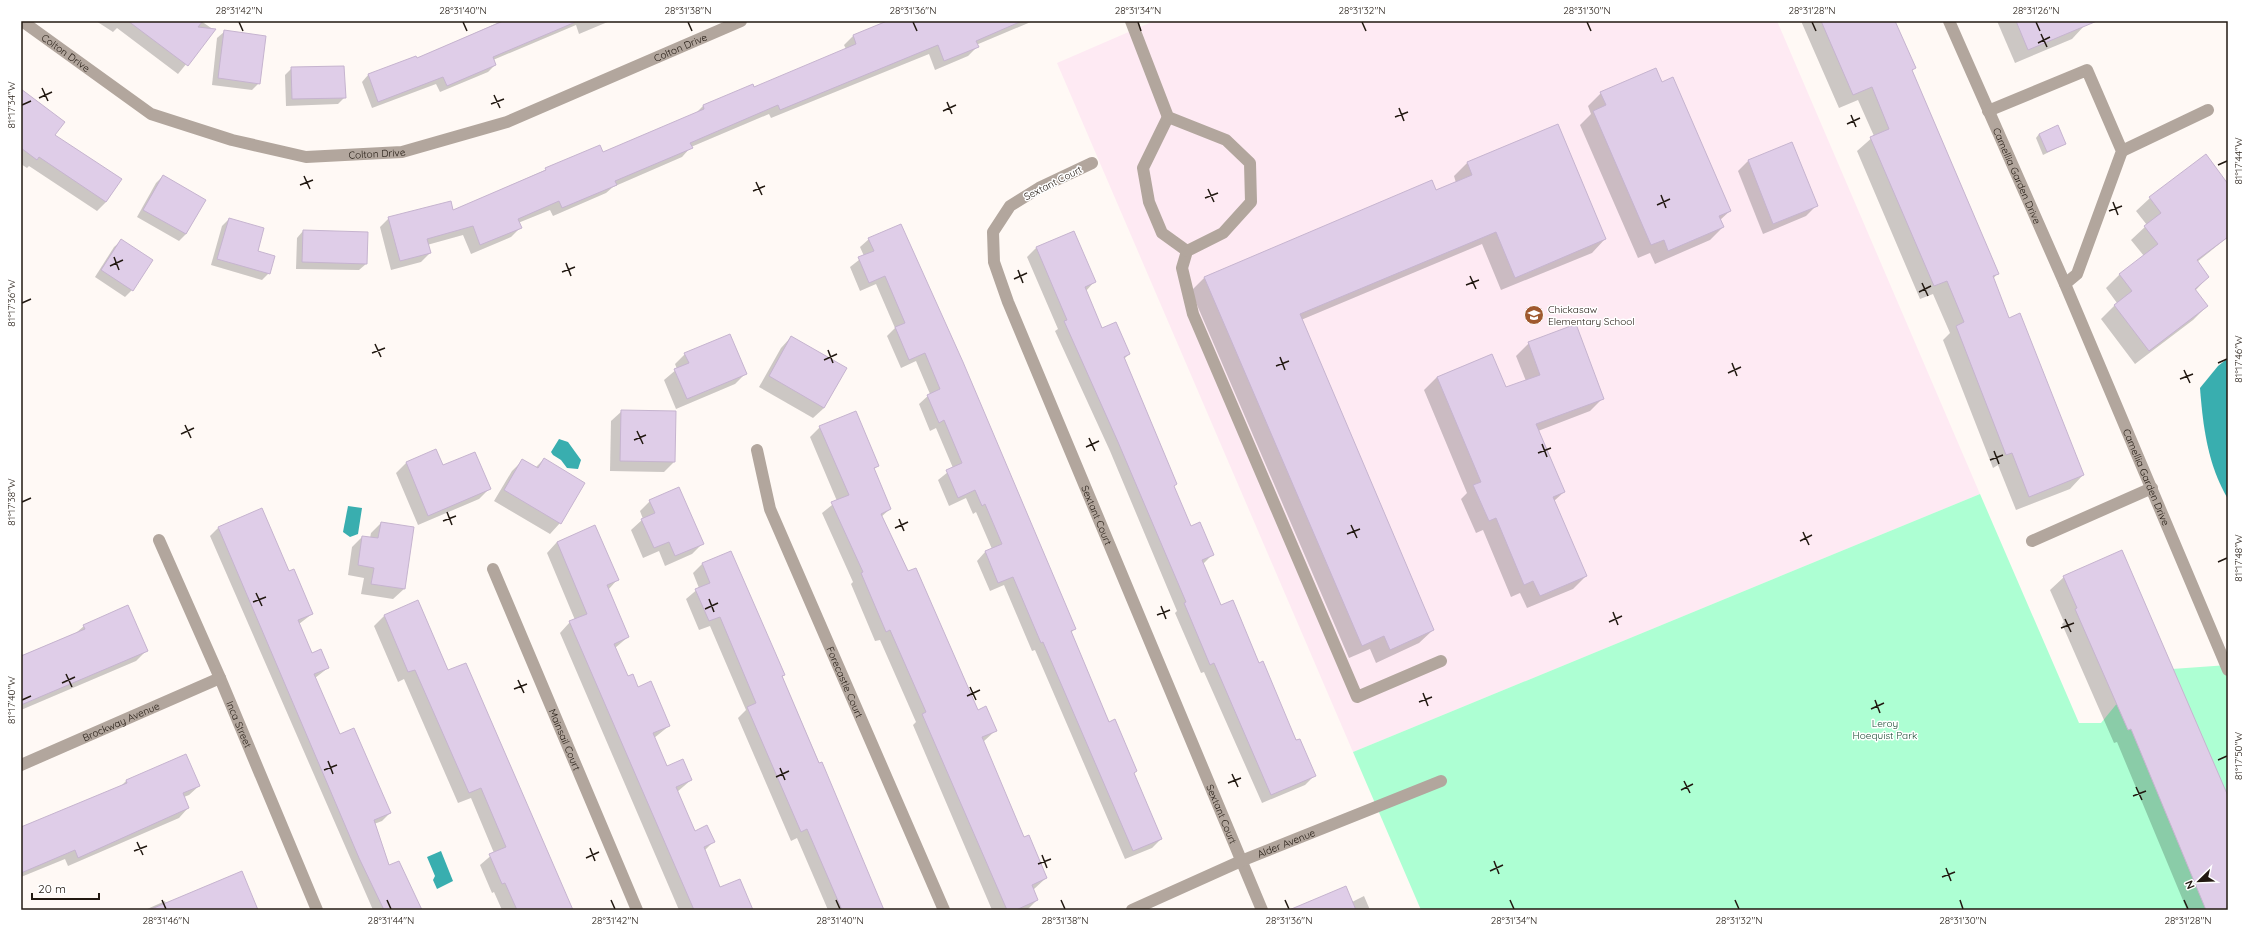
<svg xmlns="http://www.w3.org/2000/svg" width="2249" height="931" viewBox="0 0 2249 931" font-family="Quicksand,sans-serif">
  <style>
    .education { fill: #feeaf3 }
    .green { fill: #adffd3 }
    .water { fill: #39aeaf }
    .shadow { fill: #0003 }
    .building { fill: #dfcde8; stroke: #c6b4cf }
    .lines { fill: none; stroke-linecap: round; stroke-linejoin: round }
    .minor { stroke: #b2a69d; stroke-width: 12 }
    .ticks { fill: none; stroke: #221911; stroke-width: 1.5 }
    .labels { text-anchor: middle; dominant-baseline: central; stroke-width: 3; stroke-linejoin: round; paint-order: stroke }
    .street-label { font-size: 10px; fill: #221911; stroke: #fff }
    .poi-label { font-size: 10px; fill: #221911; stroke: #fff; text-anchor: start }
    .park-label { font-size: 10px; fill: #1c4a34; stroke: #fff }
    .neatline { fill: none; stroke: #221911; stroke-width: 1.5 }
    .ticks-label { font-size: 10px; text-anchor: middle; fill: #221911 }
  </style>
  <rect width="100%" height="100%" fill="#fff9f5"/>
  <path class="education" d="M1154 21H1777L1980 494 1353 752 1057 63Z"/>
  <path class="green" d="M1980 494 2079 723H2101L2132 685 2172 669 2228 665V910H1421L1353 752Z"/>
  <g class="water">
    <path d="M2228 358V499C2208 466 2203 427 2200 388L2218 366Z"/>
    <path d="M559 439 568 442 581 460 578 469 567 468 561 460 553 455 551 452Z"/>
    <path d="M348 506 362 508 358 534 350 537 343 532Z"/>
    <path d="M441 851 453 881 437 889 433 880 435 876 427 857Z"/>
  </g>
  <g class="shadow">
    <path d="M96 21H201L214 30 178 74 117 28 113 32Z"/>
    <path d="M502 21H610L579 34 576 25 493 60 495 65 488 72 440 92 436 84 372 108 362 82 368 75 416 59Z"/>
    <path d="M889 21H1033L976 45 977 47 968 56 935 70 929 54 771 118 769 114 691 147 682 157 613 187 606 193 553 216 550 210 518 223 520 228 511 237 471 254 463 235 427 245 430 253 421 262 391 270 380 227 389 218 453 211 599 146 602 153 695 114 703 106 754 88 846 49 844 45 853 36Z"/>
    <path d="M1801 21H1894L1914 68 1912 71 1998 273 1993 279 2009 320 2083 475 2070 489 2016 510 1998 465 1993 468 1943 340 1950 333 1933 294 1920 299 1857 151 1874 136 1858 100 1839 108Z"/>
    <path d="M1997 21H2084L2085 25 2072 39 2015 63Z"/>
    <path d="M224 32 259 83 252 90 212 85 217 38Z"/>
    <path d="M292 68 345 97 338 104 286 106 285 75Z"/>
    <path d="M21 90 106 202 97 211 29 166 27 168 21 164Z"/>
    <path d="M1601 93 1730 211 1720 220 1723 227 1710 240 1655 264 1650 253 1638 258 1580 125 1591 114 1588 106Z"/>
    <path d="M2039 134 2065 144 2043 155 2036 138Z"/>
    <path d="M1792 144 1816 206 1806 216 1763 234 1738 171 1748 161Z"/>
    <path d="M1467 163 1605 239 1592 253 1501 290 1482 244 1301 320 1433 630 1419 643 1376 663 1370 649 1349 658 1191 291 1205 277 1456 183 1454 176Z"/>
    <path d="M163 176 204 200 186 234 179 241 137 217 156 183Z"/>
    <path d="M2228 186V237L2197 262 2208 277 2195 291 2207 306 2193 320 2135 364 2101 319 2117 303 2106 288 2119 275 2144 256 2131 240 2147 225 2136 211 2150 198Z"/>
    <path d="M229 219 257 251 269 273 262 280 211 265 222 226Z"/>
    <path d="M303 231 366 264 359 270 296 269 297 238Z"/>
    <path d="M1073 232 1094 282 1086 291 1102 329 1129 354 1124 359 1176 484 1173 487 1190 528 1213 554 1203 564 1221 606 1259 664 1314 776 1305 785 1262 803 1204 672 1201 673 1175 613 1177 611 1110 451 1055 331 1058 329 1027 257 1036 248Z"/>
    <path d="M869 239 1075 628 1071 633 1109 723 1136 771 1133 774 1161 839 1152 848 1125 859 1035 650 1032 651 1004 585 990 591 977 561 985 552 992 549 976 512 973 514 966 498 949 506 938 480 953 468 936 428 930 431 919 404 930 394 916 361 901 368 887 336 895 328 876 284 860 291 850 267 864 256 860 247Z"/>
    <path d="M121 241 132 290 125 297 95 277 114 247Z"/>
    <path d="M791 337 824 408 813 418 759 387 781 348Z"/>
    <path d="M1529 343 1603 398 1590 411 1538 431 1564 492 1554 501 1586 576 1573 589 1527 608 1520 593 1511 597 1483 530 1476 533 1461 499 1467 493 1424 390 1437 377 1491 355 1505 389 1526 381 1516 356Z"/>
    <path d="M685 354 745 374 735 384 676 409 664 380 677 369 675 364Z"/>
    <path d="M622 411 674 462 664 472 610 471 611 421Z"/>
    <path d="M820 427 878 466 873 470 890 509 881 517 977 711 995 731 983 742 1024 839 1046 878 1033 890 1037 900 1027 910H992L913 725 916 722 880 640 875 641 851 584 853 582 822 513 837 501 810 437Z"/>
    <path d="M436 450 443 466 489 489 479 499 418 525 396 473 406 463Z"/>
    <path d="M544 459 560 523 550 534 494 501 512 471 523 460 535 468Z"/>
    <path d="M650 501 702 544 692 554 665 566 659 551 643 558 631 530 643 519 640 511Z"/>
    <path d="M381 523 413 528 404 589 393 599 361 594 364 578 348 575 352 547 362 537 370 538 371 533Z"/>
    <path d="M595 526 617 580 608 590 628 637 615 648 627 677 669 726 654 738 667 767 691 780 677 792 694 832 713 842 704 851 720 888 752 910H679L560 633 570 622 575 620 547 553 557 542Z"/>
    <path d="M218 528 288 572 312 614 299 624 312 654 328 668 315 678 339 735 390 813 382 821 374 824 389 866 421 910H373L210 536Z"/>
    <path d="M702 564 784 675 782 677 883 910H828L797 838 791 841 738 718 746 710 710 626 699 630 686 599 699 588 693 573Z"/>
    <path d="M2064 577 2228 799V910H2187L2117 742 2114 743 2062 624 2064 622 2050 590Z"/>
    <path d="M384 616 448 671 572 910H502L494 892 492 893 480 865 494 853 471 798 458 803 404 679 398 682 374 626Z"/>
    <path d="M84 626 146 651 136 661 21 710V656L76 633Z"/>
    <path d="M126 781 199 786 189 795 184 797 188 808 179 818 68 866 65 859 21 877V828L120 787Z"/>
    <path d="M1364 896 1370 910H1308L1352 902Z"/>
    <path d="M165 901 166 904 257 910H145Z"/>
  </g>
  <g class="building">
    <path d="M128 21H203L198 27 216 29 188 66Z"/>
    <path d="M503 21H578L493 57 496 65 447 86 443 77 378 102 368 74 416 56 417 58Z"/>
    <path d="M887 21H1022L976 41 979 47 944 61 938 45 780 110 778 105 690 143 693 148 615 181 617 185 562 208 559 201 518 219 522 228 480 245 473 226 427 239 431 253 400 261 388 217 451 201 453 210 546 170 545 168 600 145 603 152 704 109 703 105 753 84 754 87 856 44 853 35Z"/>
    <path d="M1821 21H1895L1916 68 1912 70 1999 274 1993 276 2009 318 2020 313 2084 475 2029 497 2012 453 2006 455 1956 326 1964 322 1947 281 1934 286 1870 137 1889 129 1872 87 1853 95Z"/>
    <path d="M2016 21H2097L2028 50Z"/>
    <path d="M224 30 266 36 260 84 218 78Z"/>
    <path d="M344 66 346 98 292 99 291 67Z"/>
    <path d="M1656 68 1662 82 1673 77 1731 211 1719 216 1724 227 1668 251 1664 240 1651 245 1593 111 1606 105 1600 92Z"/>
    <path d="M21 89 65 122 55 135 122 179 106 202 39 157 37 160 21 148Z"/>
    <path d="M1558 124 1606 239 1515 278 1496 232 1300 314 1434 630 1390 650 1384 636 1362 646 1204 277 1432 180 1436 190 1472 175 1467 162Z"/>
    <path d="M2058 125 2066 144 2047 152 2039 134Z"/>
    <path d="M1792 142 1818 206 1773 224 1748 160Z"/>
    <path d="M2206 154 2228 184V237L2197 260 2209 277 2195 289 2208 306 2149 351 2114 305 2132 291 2119 274 2158 244 2144 226 2161 213 2149 197Z"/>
    <path d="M163 175 206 200 186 234 143 210Z"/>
    <path d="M229 218 264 228 258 251 275 256 270 274 217 259Z"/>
    <path d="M901 224 963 362 1076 629 1071 631 1109 722 1115 719 1137 771 1134 773 1162 839 1133 851 1043 642 1041 643 1013 577 998 583 985 551 1002 544 985 504 982 506 975 490 958 498 946 470 962 463 944 420 939 423 927 395 940 389 925 353 909 360 895 327 905 323 885 276 869 283 858 257 874 251 868 238Z"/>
    <path d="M303 230 368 232 367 264 302 262Z"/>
    <path d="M1074 231 1096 282 1085 287 1102 328 1116 322 1130 354 1124 357 1177 484 1174 486 1191 526 1200 522 1214 555 1202 560 1221 605 1233 600 1259 663 1263 661 1296 740 1300 739 1316 776 1271 795 1214 663 1210 665 1184 603 1186 602 1118 442 1064 321 1067 320 1036 247Z"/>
    <path d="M121 239 153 260 133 291 101 270Z"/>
    <path d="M1576 324 1604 399 1536 424 1565 492 1553 497 1587 576 1540 596 1533 581 1524 585 1496 518 1489 521 1473 485 1481 482 1437 377 1492 354 1506 387 1540 375 1528 342Z"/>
    <path d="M730 334 747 374 687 399 674 369 689 363 684 353Z"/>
    <path d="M791 336 847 368 824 408 769 376Z"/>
    <path d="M621 410 676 411 675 462 620 461Z"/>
    <path d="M856 411 879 466 874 468 891 509 881 514 908 571 916 568 978 710 986 706 997 731 982 737 1024 837 1029 835 1047 878 1032 885 1038 900 1016 910H1007L922 714 926 712 890 630 886 632 861 573 863 572 831 502 849 495 819 426Z"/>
    <path d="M436 449 443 465 475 452 491 489 428 516 406 462Z"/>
    <path d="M544 458 585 483 561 524 504 490 522 459 538 468Z"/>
    <path d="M679 487 704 544 675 556 669 542 654 548 641 519 655 513 649 500Z"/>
    <path d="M262 508 289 571 294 569 313 614 298 620 312 653 321 649 329 668 314 674 340 734 354 728 391 813 374 820 389 865 399 861 422 910H384L359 858 218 527Z"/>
    <path d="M381 522 414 527 405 589 371 584 374 568 358 565 362 536 378 538Z"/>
    <path d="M595 525 619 580 607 585 629 637 614 644 628 676 633 674 638 687 651 681 670 726 653 733 667 766 683 759 692 780 676 787 695 831 707 825 715 842 704 847 720 887 740 879 753 910H694L569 621 587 614 557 542Z"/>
    <path d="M2122 550 2228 796V910H2206L2131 729 2128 730 2075 609 2077 608 2063 576Z"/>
    <path d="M731 551 785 675 782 676 819 763 822 762 884 910H842L807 829 801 832 747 707 756 703 720 617 709 621 695 589 710 583 702 563Z"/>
    <path d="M418 600 448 670 466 663 573 910H517L505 883 502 884 489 854 506 847 481 788 469 793 415 670 408 672 384 615Z"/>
    <path d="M128 605 148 651 21 705V656L85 629 83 625Z"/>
    <path d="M186 754 200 786 183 793 189 808 78 858 75 850 21 873V827L127 783 126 780Z"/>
    <path d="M242 871 258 910H149Z"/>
    <path d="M1346 886 1356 910H1289Z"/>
  </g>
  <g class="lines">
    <g class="minor">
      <path id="s1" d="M22 21 151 114 232 140 306 157 402 152 507 122 741 21"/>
      <path d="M1131 21 1168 117 1226 140 1250 163 1251 202 1223 233 1187 251 1182 268 1193 314 1357 697 1441 661"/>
      <path id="s2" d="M1949 21 2065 284 2228 670"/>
      <path d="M1988 111 2087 70 2122 151 2077 274 2065 284"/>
      <path d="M1168 117 1143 168 1149 202 1162 233 1187 251"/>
      <path d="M2122 151 2208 110"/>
      <path id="s3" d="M1092 163 1039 188 1010 206 993 232 994 262 1008 302 1262 910"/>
      <path id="s4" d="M757 450 770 509 944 910"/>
      <path id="s5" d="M159 540 220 678 317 910"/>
      <path d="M2032 541 2152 488"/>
      <path id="s6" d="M493 569 637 910"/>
      <path id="s7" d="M21 765 220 678"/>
      <path id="s8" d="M1132 910 1241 861 1441 781"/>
    </g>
  </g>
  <path class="ticks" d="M239 22 243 31M463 22 467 31M688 22 692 31M913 22 917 31M1138 22 1141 31M1362 22 1366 31M1587 22 1591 31M1812 22 1816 31M2036 22 2040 31M2041 34 2047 47M2038 43 2050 37M42 88 48 101M494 95 500 108M39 98 52 92M947 102 952 114M491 104 504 99M22 105 31 101M1399 108 1404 121M943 111 956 105M1851 115 1856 127M1395 117 1408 112M1847 124 1860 118M2218 165 2227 161M304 176 310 189M756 182 762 195M300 185 313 180M1208 189 1214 202M753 191 765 186M1661 195 1666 208M1205 198 1218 193M2113 202 2118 215M1657 205 1670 199M2109 211 2122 206M114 257 119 270M566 263 571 276M110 266 123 260M1018 270 1023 283M562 272 575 267M1470 276 1476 289M1014 279 1027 273M1922 283 1928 296M1466 285 1479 280M1919 292 1931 286M22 303 31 299M375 344 381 357M828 350 833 363M372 353 385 348M1280 357 1285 370M824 360 837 354M1732 363 1737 376M2218 363 2227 359M1276 366 1289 361M2184 370 2190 383M1728 373 1741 367M2180 379 2193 374M185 425 191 438M637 431 643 444M181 434 194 428M1089 438 1095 451M634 440 646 435M1542 444 1547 457M1086 447 1099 441M1994 451 1999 464M1538 453 1551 448M1990 460 2003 455M22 502 31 498M447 512 452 525M899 519 904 531M443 521 456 516M1351 525 1357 538M895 528 908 522M1803 532 1809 545M1347 534 1360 529M1800 541 1812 535M2218 562 2227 558M256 593 262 606M709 599 714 612M253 602 266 597M1161 606 1166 619M705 609 718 603M1613 612 1618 625M1157 615 1170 610M2065 619 2071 632M1609 622 1622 616M2061 628 2074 623M66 674 72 687M518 680 524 693M62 683 75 677M970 687 976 700M514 689 527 684M1423 693 1428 706M967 696 980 690M22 700 31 696M1875 700 1880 713M1419 702 1432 697M1871 709 1884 703M2218 760 2227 756M328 761 333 774M780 768 785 780M324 770 337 765M1232 774 1238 787M776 777 789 771M1684 781 1690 793M1228 783 1241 778M2136 787 2142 800M1681 790 1693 784M2133 796 2146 791M137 842 143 855M590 848 595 861M134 851 147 846M1042 855 1047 868M586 858 599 852M1494 861 1499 874M1038 864 1051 859M1946 868 1951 881M1490 871 1503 865M1942 877 1955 872M162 900 166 909M387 900 391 909M611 900 615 909M836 900 840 909M1061 900 1065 909M1285 900 1289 909M1510 900 1514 909M1735 900 1739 909M1960 900 1963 909M2184 900 2188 909"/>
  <defs>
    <symbol id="school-disc" viewBox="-11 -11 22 22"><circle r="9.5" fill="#9f592e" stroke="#fff"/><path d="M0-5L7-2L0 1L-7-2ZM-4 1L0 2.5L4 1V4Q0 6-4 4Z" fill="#fff"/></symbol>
  </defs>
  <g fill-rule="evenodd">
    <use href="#school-disc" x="1523" y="304" width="22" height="22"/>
  </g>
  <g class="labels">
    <g class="street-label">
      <text stroke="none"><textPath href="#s1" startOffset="714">Colton Drive</textPath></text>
      <text stroke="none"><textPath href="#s1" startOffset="54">Colton Drive</textPath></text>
      <text stroke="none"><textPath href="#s1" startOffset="391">Colton Drive</textPath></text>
      <text stroke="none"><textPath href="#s2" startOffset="169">Camellia Garden Drive</textPath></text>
      <text transform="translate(1053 183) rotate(-27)">Sextant Court</text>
      <text stroke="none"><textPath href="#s2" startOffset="497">Camellia Garden Drive</textPath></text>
      <text stroke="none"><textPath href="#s3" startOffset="427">Sextant Court</textPath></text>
      <text stroke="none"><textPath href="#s4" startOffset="249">Forecastle Court</textPath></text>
      <text stroke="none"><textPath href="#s7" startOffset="109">Brockway Avenue</textPath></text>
      <text stroke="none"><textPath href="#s5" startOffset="201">Inca Street</textPath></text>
      <text stroke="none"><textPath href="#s6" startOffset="185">Mainsail Court</textPath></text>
      <text stroke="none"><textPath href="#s3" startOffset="751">Sextant Court</textPath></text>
      <text stroke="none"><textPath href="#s8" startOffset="168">Alder Avenue</textPath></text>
    </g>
    <g class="poi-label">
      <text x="1548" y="309">Chickasaw<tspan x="1548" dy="12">Elementary School</tspan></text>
    </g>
    <g class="park-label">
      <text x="1885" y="723">Leroy<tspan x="1885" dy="12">Hoequist Park</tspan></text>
    </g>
  </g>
  <rect width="2249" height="931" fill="none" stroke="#ffffff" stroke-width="44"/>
  <g transform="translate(2199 881) rotate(247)" stroke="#ffffff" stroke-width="3" paint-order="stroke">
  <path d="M0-3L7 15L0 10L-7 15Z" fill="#221911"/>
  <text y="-6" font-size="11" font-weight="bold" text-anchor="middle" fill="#221911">N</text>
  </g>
  <path d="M32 893v6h67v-6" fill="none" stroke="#221911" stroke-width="2"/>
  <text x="38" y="893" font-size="12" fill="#221911" stroke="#ffffff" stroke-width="3" paint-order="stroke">20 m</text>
  <rect x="22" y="22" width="2205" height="887" class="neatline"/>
  <g class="ticks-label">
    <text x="239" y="14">28°31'42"N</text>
    <text x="463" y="14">28°31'40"N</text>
    <text x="688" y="14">28°31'38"N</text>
    <text x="913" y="14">28°31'36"N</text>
    <text x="1138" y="14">28°31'34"N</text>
    <text x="1362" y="14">28°31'32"N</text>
    <text x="1587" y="14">28°31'30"N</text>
    <text x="1812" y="14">28°31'28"N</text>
    <text x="2036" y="14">28°31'26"N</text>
    <text transform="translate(11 105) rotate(-90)" y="4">81°17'34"W</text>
    <text transform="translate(2238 161) rotate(-90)" y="4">81°17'44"W</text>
    <text transform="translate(11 303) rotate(-90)" y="4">81°17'36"W</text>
    <text transform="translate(2238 359) rotate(-90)" y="4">81°17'46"W</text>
    <text transform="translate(11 502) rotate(-90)" y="4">81°17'38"W</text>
    <text transform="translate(2238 558) rotate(-90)" y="4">81°17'48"W</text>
    <text transform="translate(11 700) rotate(-90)" y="4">81°17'40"W</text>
    <text transform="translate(2238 756) rotate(-90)" y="4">81°17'50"W</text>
    <text x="166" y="924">28°31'46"N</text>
    <text x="391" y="924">28°31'44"N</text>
    <text x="615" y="924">28°31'42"N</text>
    <text x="840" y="924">28°31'40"N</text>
    <text x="1065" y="924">28°31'38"N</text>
    <text x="1289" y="924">28°31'36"N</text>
    <text x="1514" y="924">28°31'34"N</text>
    <text x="1739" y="924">28°31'32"N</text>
    <text x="1963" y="924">28°31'30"N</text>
    <text x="2188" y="924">28°31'28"N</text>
  </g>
</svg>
